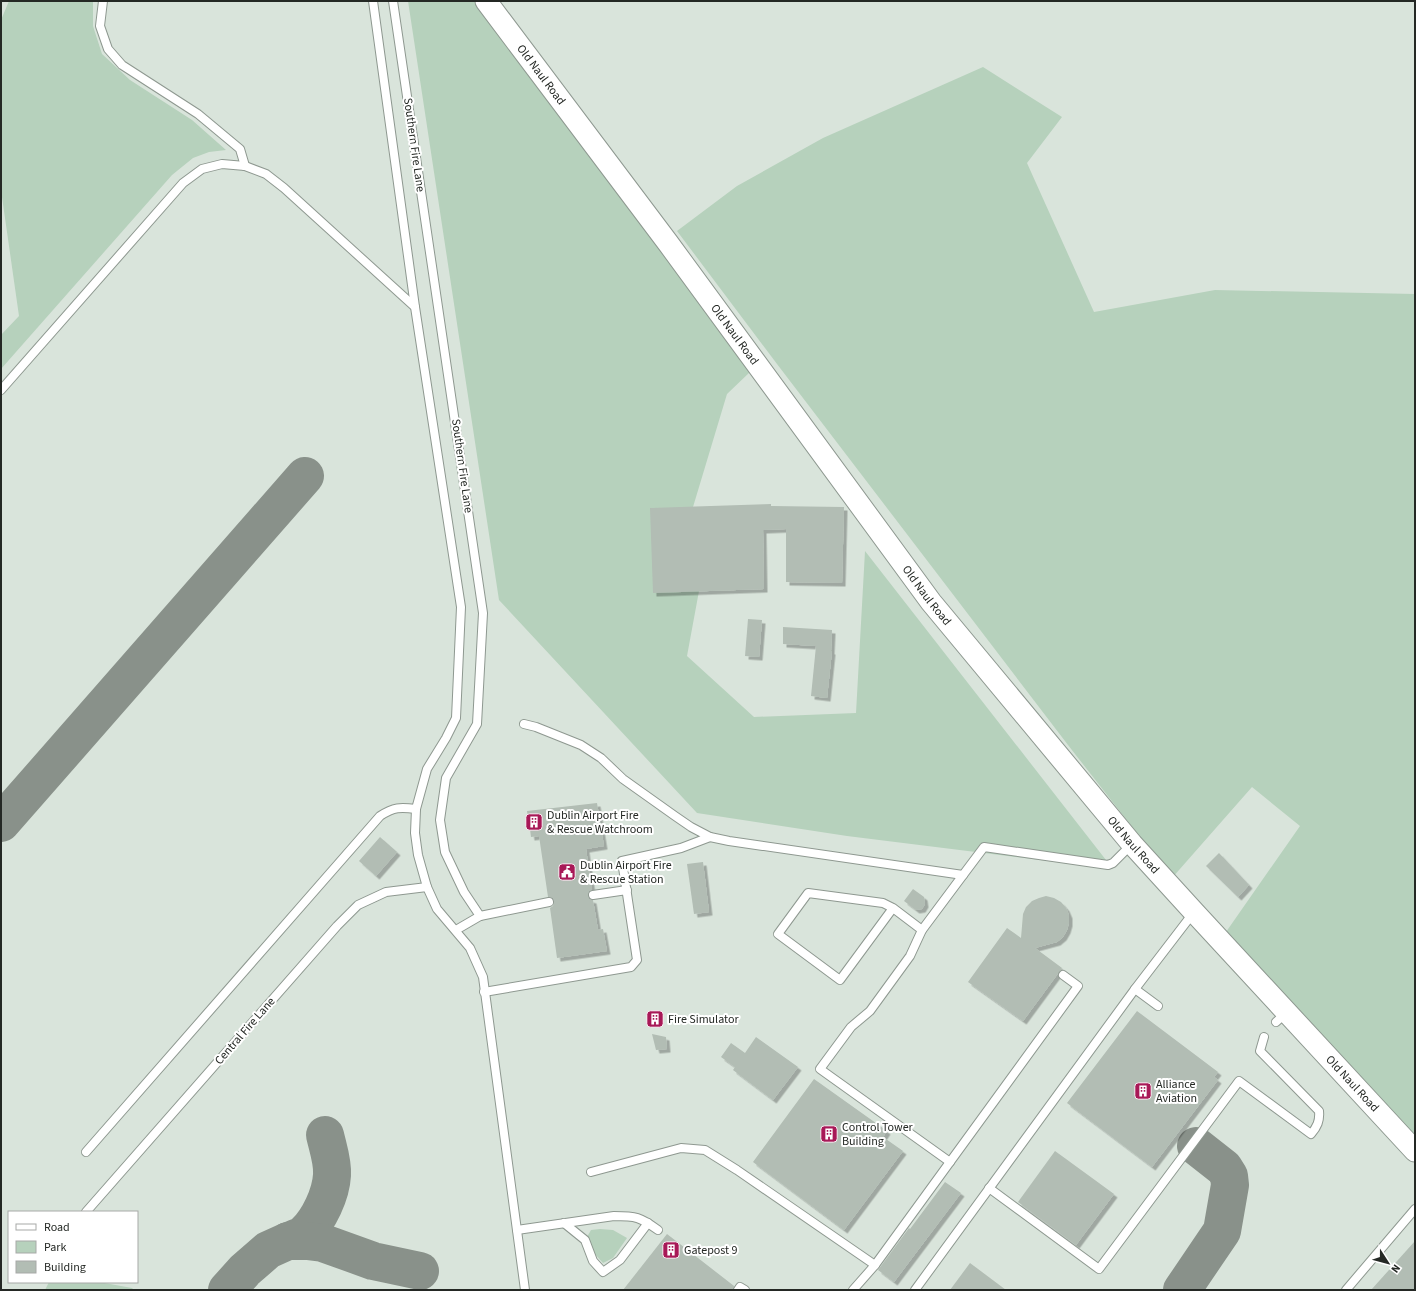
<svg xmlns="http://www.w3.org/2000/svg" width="1416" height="1291" viewBox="0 0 1416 1291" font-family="'Source Sans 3',sans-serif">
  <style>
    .green { fill: #b6d1bc }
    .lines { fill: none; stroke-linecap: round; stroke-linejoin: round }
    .taxiway { stroke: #89918a; stroke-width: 38 }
    .building { fill: #b2bdb4; filter: url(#shadow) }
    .service-casing { stroke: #8e9890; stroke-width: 10 }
    .secondary-casing { stroke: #8e9890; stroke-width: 23 }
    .service { stroke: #fff; stroke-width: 8 }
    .secondary { stroke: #fff; stroke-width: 21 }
    .labels { text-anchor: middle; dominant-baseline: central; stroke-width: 4; stroke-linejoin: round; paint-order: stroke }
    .street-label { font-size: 12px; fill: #242824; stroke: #fff }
    .poi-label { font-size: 12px; fill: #242824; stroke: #fff; text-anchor: start }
  </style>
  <defs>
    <filter id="shadow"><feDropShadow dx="3.5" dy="3.5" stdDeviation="0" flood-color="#0004"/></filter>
  </defs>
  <rect width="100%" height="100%" fill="#d9e4db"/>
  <g class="green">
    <path d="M9 1H93V26L102 54 130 80 192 120 226 150 209 152 193 158 172 175 1 369V335L19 316 1 190V20Z"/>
    <path d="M408 1H477L750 372 727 394 693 507 699 591 687 656 754 717 856 713 865 551 1113 869 847 836 697 813 499 600Z"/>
    <path d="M983 67 1062 117 1027 163 1094 312 1215 290 1415 294V1143L1226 932 1300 826 1252 787 1172 878 1068 745 777 364 677 231 737 186 823 138Z"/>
    <path d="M600 1229 613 1230 627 1238 613 1258 603 1263 594 1253 587 1237 591 1230Z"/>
    <path d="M49 1282H99L132 1288 134 1290H45Z"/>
  </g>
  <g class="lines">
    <g class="taxiway">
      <path d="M1 823 305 476"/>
      <path d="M288 1241C293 1239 301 1237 305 1233 319 1220 331 1194 332 1175 333 1162 328 1148 325 1135"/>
      <path d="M227 1290 245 1270 268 1250 288 1241H307L323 1243 373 1261 420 1271"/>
      <path d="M1182 1290 1222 1231 1230 1185 1229 1176 1224 1168 1196 1146"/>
    </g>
  </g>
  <g class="building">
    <path d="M771 504V506L844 507 842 583 786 582V529L763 530 764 589 653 593 650 508Z"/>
    <path d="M748 619 762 620 759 657 745 656Z"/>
    <path d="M783 627 832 630 831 651H832L827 698 811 696 816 646 783 644Z"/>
    <path d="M597 803 604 846 586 849 592 890 589 891 588 895 589 899 593 900 598 930 603 929 607 951 557 958 550 908 553 906 554 901 553 898 548 897 539 836 531 837 530 829 527 824 528 818 527 811Z"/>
    <path d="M380 837 397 852 376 876 359 861Z"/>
    <path d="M1219 853 1249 885 1238 897 1206 866Z"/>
    <path d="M703 862 709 912 694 914 687 864Z"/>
    <path d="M913 889 924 897 925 904 922 909 916 910 904 901Z"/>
    <path d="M1046 896 1054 898 1061 902 1066 908 1069 915V923L1067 930 1063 937 1057 942 1035 948 1062 968 1023 1021 968 982 1007 928 1021 938 1023 914 1026 907 1032 901 1039 898Z"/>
    <path d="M1137 1011 1218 1072 1214 1077 1218 1080 1152 1167 1067 1103Z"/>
    <path d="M652 1034 666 1037 667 1049 656 1050Z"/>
    <path d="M756 1037 798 1067 773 1100 733 1070 735 1067 721 1057 731 1043 745 1053Z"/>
    <path d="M814 1079 887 1131 883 1137 903 1151 844 1230 753 1162Z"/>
    <path d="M1055 1151 1114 1194 1076 1245 1018 1202Z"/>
    <path d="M945 1182 961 1193 894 1282 878 1270 909 1228 910 1229Z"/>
    <path d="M667 1234 734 1286 733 1290H623Z"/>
    <path d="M1415 1241V1290H1371Z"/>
    <path d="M970 1263 1006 1290H950Z"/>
  </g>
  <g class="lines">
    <defs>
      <g id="service">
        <path d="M103 1 100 26 108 49 122 65 198 114 240 149 245 166"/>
        <path d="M373 1 415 307"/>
        <path d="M393 1 483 613 477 724 446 778 440 820 445 852 464 892 480 916"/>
        <path d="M1 390 183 183 202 169 222 164 245 166 266 174 284 188 415 307 461 607 456 718 446 738 427 769 416 809 415 833 418 855 427 887 437 909 470 948 483 977 525 1290"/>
        <path d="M710 837 729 841 963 875 984 847 1108 865 1113 863 1131 845"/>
        <path d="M593 895 627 890"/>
        <path d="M893 908 840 980 778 934 808 893 883 903 893 908 922 930"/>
        <path d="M456 930 480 916 549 902"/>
        <path d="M1135 989 1194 912"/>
        <path d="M484 992 631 967 637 960 622 861 681 848 710 837 691 827 675 816 623 779 601 758 581 745 536 727 524 724"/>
        <path d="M1276 1022 1287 1012"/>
        <path d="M86 1152 380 816C394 807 400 807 416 809"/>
        <path d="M950 1162 820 1069 851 1027 870 1011 910 956 922 930 963 875"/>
        <path d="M591 1172 681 1148 705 1150 737 1170 875 1265"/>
        <path d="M989 1188 1099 1269 1239 1081 1311 1134C1317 1127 1320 1121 1319 1111L1260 1051 1264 1037"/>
        <path d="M86 1212 337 926 358 905 386 892 427 887"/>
        <path d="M564 1223 585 1240 593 1261 603 1272 620 1260 648 1223"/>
        <path d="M517 1230 614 1216C636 1216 640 1217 658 1230"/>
        <path d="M738 1290 740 1287 745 1290"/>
        <path d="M853 1290 875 1265 1078 986 1063 975"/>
        <path d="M915 1290 1135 989 1158 1006"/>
        <path d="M1346 1290 1415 1209"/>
      </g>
      <g id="secondary">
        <path id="s1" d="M486 1 668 243 931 602 1132 844 1194 912 1415 1151"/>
      </g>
    </defs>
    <use href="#service" class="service-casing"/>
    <use href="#secondary" class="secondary-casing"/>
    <use href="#service" class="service"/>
    <use href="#secondary" class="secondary"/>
  </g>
  <defs>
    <symbol id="building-square" viewBox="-11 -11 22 22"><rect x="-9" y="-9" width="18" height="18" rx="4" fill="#a81857" stroke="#fff"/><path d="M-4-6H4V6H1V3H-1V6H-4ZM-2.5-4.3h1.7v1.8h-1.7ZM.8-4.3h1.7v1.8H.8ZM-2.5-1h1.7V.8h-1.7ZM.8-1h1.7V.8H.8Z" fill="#fff"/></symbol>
    <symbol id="civic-square" viewBox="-11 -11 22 22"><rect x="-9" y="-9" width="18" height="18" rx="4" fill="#a81857" stroke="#fff"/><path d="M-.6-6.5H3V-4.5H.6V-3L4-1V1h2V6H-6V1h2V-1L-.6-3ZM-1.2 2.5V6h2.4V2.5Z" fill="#fff"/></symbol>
  </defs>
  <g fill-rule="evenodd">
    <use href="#building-square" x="524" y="812" width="20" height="20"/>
    <use href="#civic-square" x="557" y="862" width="20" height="20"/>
    <use href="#building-square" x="645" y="1009" width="20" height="20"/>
    <use href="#building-square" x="1133" y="1081" width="20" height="20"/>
    <use href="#building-square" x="819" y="1124" width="20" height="20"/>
    <use href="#building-square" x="661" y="1240" width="20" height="20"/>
  </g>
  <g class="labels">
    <g class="street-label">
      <text stroke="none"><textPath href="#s1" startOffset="92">Old Naul Road</textPath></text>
      <text transform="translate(414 145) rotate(82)">Southern Fire Lane</text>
      <text stroke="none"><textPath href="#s1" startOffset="416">Old Naul Road</textPath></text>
      <text transform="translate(462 466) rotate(82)">Southern Fire Lane</text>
      <text stroke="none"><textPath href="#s1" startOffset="740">Old Naul Road</textPath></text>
      <text stroke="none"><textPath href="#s1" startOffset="1064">Old Naul Road</textPath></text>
      <text transform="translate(245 1031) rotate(-49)">Central Fire Lane</text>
      <text stroke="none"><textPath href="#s1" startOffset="1388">Old Naul Road</textPath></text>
    </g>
    <g class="poi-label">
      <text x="547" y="815">Dublin Airport Fire<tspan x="547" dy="14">&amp; Rescue Watchroom</tspan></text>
      <text x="580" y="865">Dublin Airport Fire<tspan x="580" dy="14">&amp; Rescue Station</tspan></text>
      <text x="668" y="1019">Fire Simulator</text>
      <text x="1156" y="1084">Alliance<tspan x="1156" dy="14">Aviation</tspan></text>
      <text x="842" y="1127">Control Tower<tspan x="842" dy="14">Building</tspan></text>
      <text x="684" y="1250">Gatepost 9</text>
    </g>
  </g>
  <rect width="1416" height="1291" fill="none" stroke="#242824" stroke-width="4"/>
  <rect x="8" y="1211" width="130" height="72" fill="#ffffff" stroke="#a7a9a7"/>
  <rect x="16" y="1224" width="20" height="6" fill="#ffffff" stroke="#a7a9a7"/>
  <text x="44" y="1231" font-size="12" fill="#242824">Road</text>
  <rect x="16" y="1241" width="20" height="12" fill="#b6d1bc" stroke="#a7a9a7"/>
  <text x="44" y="1251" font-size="12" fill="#242824">Park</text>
  <rect x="16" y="1261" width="20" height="12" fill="#b2bdb4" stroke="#a7a9a7"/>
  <text x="44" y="1271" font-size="12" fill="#242824">Building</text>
  <g transform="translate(1388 1263) rotate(126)" stroke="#ffffff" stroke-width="3" paint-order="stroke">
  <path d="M0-3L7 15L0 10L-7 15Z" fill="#242824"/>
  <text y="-6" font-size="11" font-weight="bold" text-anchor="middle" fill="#242824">N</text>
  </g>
</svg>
